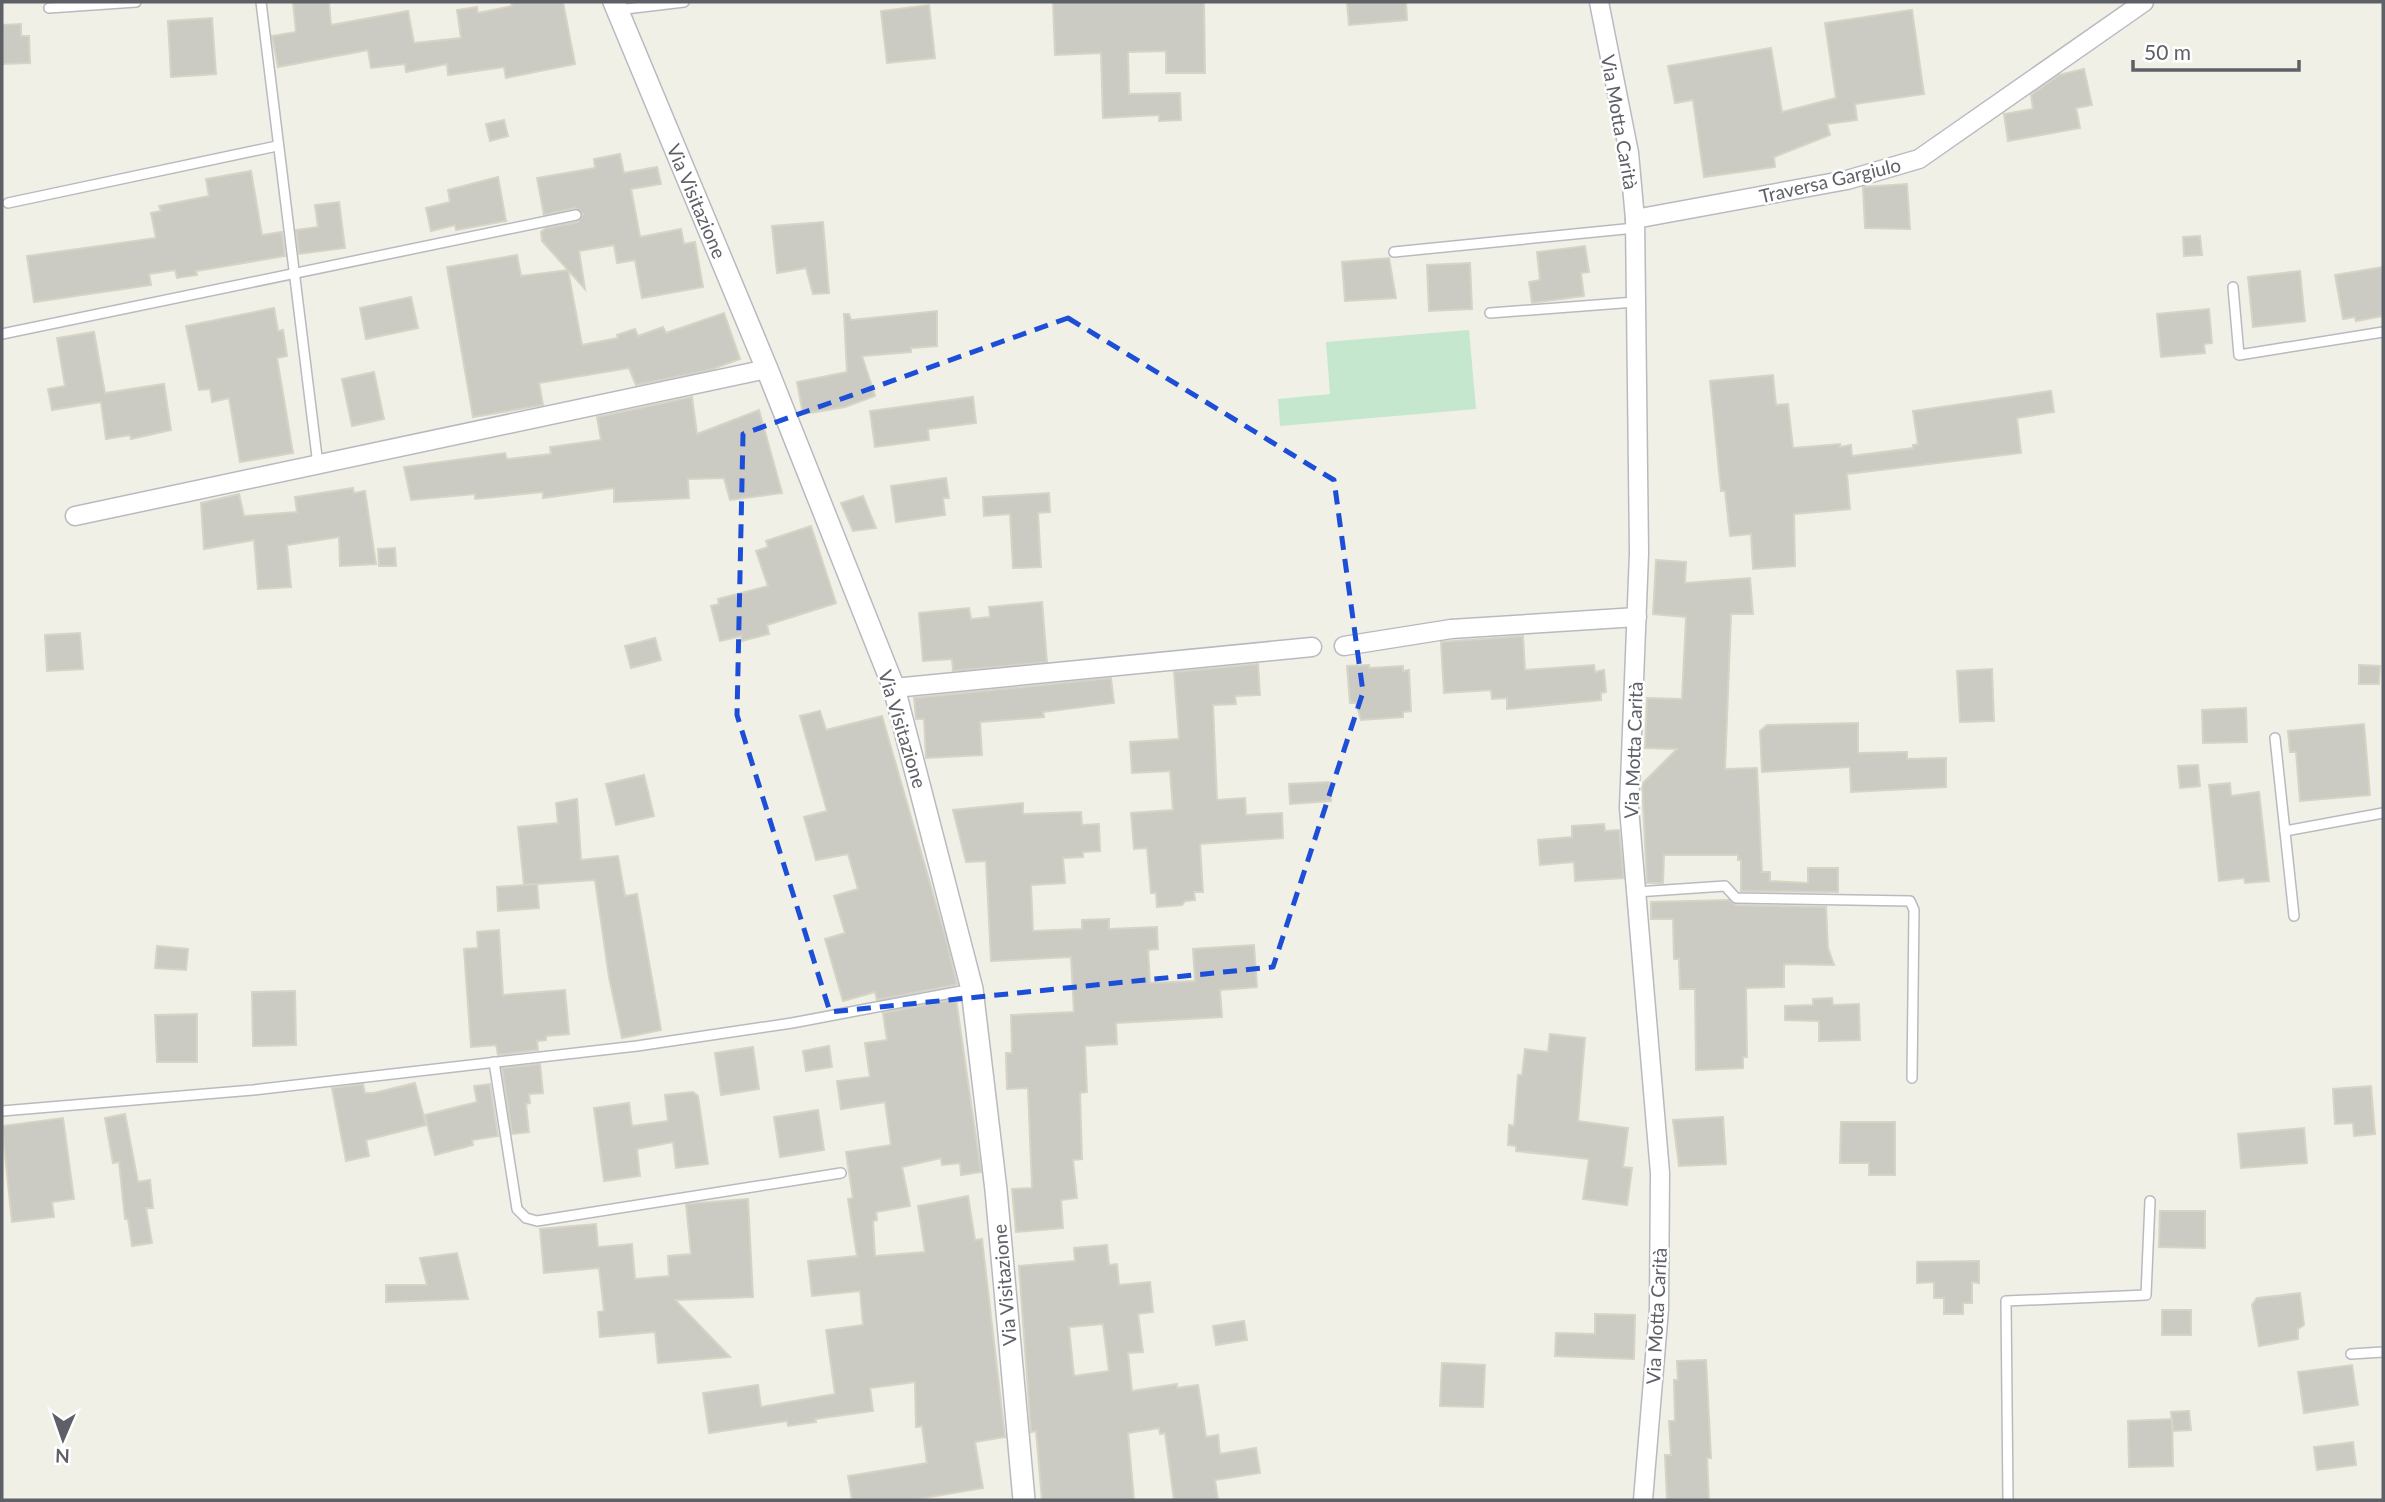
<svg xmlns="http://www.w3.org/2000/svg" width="2385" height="1502" viewBox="0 0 2385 1502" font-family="Lato,sans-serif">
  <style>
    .green { fill: #c4e7cd }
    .building { fill: #cbcbc3; stroke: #d5d4c5; stroke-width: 2; fill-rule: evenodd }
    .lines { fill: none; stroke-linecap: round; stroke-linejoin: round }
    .service-casing { stroke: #b9bac0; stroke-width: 12 }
    .minor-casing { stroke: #b9bac0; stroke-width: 21 }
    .tertiary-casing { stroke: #b9bac0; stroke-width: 24 }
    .service { stroke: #fff; stroke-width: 9 }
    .minor { stroke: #fff; stroke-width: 18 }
    .tertiary { stroke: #fff; stroke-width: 21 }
    .marked { fill: none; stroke: #1d4ed8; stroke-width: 5; stroke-dasharray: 14 9; stroke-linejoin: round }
    .labels { text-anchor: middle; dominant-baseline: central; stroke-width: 5; stroke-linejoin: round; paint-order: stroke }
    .street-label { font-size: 19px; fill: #5e6067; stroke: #fff }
  </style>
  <rect width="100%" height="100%" fill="#f0f0e7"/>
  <path class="green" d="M1469 330 1476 409 1280 426 1278 399 1330 394 1326 342Z"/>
  <g class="building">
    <path d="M293 2H329L331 25 408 11 414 43 461 38 457 10 477 7 478 13 512 6 511 2H563L575 64 506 78 504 67 448 75 447 64 406 72 405 64 371 68 368 50 278 67 272 36 296 32Z"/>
    <path d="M1053 2H1204L1205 73H1166V51L1128 52 1129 94 1180 93 1181 120 1159 121V115L1103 118 1101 53 1055 55Z"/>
    <path d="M1347 2H1406L1407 20 1349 25Z"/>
    <path d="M929 5 935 58 887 63 881 11Z"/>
    <path d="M1912 10 1924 94 1855 104 1857 120 1827 124 1830 135 1774 157 1775 167 1704 177 1693 100 1675 103 1668 66 1771 48 1782 112 1836 98 1825 23Z"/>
    <path d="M212 18 216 74 171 77 168 21Z"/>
    <path d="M21 24V36H29L30 63 2 64V25Z"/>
    <path d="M2084 69 2092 105 2076 108 2080 128 2008 141 2004 114 2033 109 2031 95 2059 75Z"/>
    <path d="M504 120 508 136 490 141 486 124Z"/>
    <path d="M620 154 624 173 657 167 661 184 631 189 640 237 681 229 684 244 695 242 703 287 642 298 635 260 617 263 614 245 579 251 585 289 542 241 541 232 546 228 578 222 583 214 575 208 544 215 537 178 595 168 594 159Z"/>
    <path d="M251 171 262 235 282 232 285 256 196 271 197 275 177 278 175 270 149 274 151 285 34 302 27 256 156 238 151 213 161 211 159 206 209 196 206 179Z"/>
    <path d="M498 177 506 221 456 230 455 225 431 231 426 208 450 202 448 190Z"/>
    <path d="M1907 184 1910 229 1865 228 1863 187Z"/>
    <path d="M339 202 345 248 299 254 296 230 318 227 315 205Z"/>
    <path d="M823 222 829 293 813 294 806 268 777 273 772 226Z"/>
    <path d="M2200 236 2202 255 2184 256 2183 237Z"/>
    <path d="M1585 246 1589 272 1581 273 1584 296 1532 303 1529 282 1540 280 1537 252Z"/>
    <path d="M517 255 521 276 568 270 582 345 618 338 617 335 635 329 638 336 663 327 666 333 724 313 740 359 710 370 636 385 629 368 539 383 543 405 473 417 447 267Z"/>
    <path d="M1389 258 1396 298 1345 301 1342 262Z"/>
    <path d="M1470 263 1472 309 1429 311 1427 265Z"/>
    <path d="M2383 267V316L2356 321 2355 317 2343 319 2335 275Z"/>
    <path d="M2300 271 2305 321 2253 327 2248 277Z"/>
    <path d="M411 297 418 328 366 339 360 308Z"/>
    <path d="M274 308 278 331 283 330 287 356 277 358 293 453 240 462 229 398 212 402 210 389 199 390 186 326Z"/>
    <path d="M2209 309 2212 343 2204 344 2205 353 2161 357 2157 314Z"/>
    <path d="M937 311V346L911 348V352L862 356 875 396 845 407 803 414 797 382 847 372 844 314H849L851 320Z"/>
    <path d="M94 332 105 393 164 384 171 430 131 439 130 435 106 439 101 402 52 410 48 389 65 386 57 338Z"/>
    <path d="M374 372 384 419 352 426 342 379Z"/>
    <path d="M1773 375 1776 405 1788 404 1793 448 1840 444V447L1851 445 1852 456 1913 448V445L1918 444 1913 411 2051 391 2054 412 2017 418 2021 453 1847 474 1850 509 1794 514 1795 566 1753 569 1751 534 1730 536 1725 491H1721L1710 381Z"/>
    <path d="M692 397 697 434 759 410 782 493 730 500 724 478 688 479 689 498 614 502V488L543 498V492L475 499V494L411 500 404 467 505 453 507 459 551 454 550 447 601 440 597 417Z"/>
    <path d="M973 397 976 423 928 429 929 440 875 447 870 411Z"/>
    <path d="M946 478 949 498H943L945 515 896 522 891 486Z"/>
    <path d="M353 488 354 493 365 491 376 564 340 566 339 537 287 545 291 587 258 589 254 540 204 549 201 503 239 494 244 516 297 512 295 497Z"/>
    <path d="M1049 493 1050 512 1038 513 1041 567 1013 568 1010 514 984 516 983 497Z"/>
    <path d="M863 496 876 528 853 531 841 503Z"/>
    <path d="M811 526 836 603 767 625 769 634 742 641 741 636 720 641 711 606 719 604 718 599 768 586 756 551 768 547 766 541Z"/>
    <path d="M395 548 396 566H379L378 549Z"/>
    <path d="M1656 560 1686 562 1685 583 1750 578 1753 614H1731L1725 769 1757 768 1762 872H1770V881L1808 883V868H1838V892L1741 891V860H1738V855H1664L1663 883H1647L1642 784 1677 749 1645 748 1647 698 1682 699 1686 617 1653 614Z"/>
    <path d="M1042 602 1047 662 953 671 952 659 923 661 919 613 969 608 971 619 990 617 989 607Z"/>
    <path d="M80 633 83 669 47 671 45 635Z"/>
    <path d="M1523 636 1525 670 1594 665 1595 672 1604 670 1606 692 1601 693V700L1507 709V698L1492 699 1491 690 1444 693 1441 642Z"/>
    <path d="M655 638 661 660 631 668 625 646Z"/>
    <path d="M1258 664 1260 695 1235 696 1236 704 1213 705 1217 800 1245 798 1246 815 1282 813 1283 838 1200 844 1203 892H1194L1195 900 1185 901 1182 905 1157 907 1156 893H1151L1147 848 1134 849 1131 813 1173 810 1170 771 1132 773 1130 742 1179 739 1174 672Z"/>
    <path d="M1369 665V668L1403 666V671L1409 670 1411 711 1403 712V717L1361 720 1356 703H1350L1347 666Z"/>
    <path d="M2359 665 2380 666 2379 684H2359Z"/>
    <path d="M1992 669 1994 721 1960 722 1957 671Z"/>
    <path d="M1111 678 1114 703 1043 712 1044 717 980 722 982 755 926 758 924 719H916L914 698Z"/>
    <path d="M2246 708 2247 742 2203 743 2202 710Z"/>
    <path d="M820 711 826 730 882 716 946 939 957 984 954 985 877 1000 875 992 843 1001 825 939 845 933 834 896 858 889 848 854 816 860 804 817 827 811 800 716Z"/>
    <path d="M1858 723V753L1907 752V759L1946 758V787L1851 792 1850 767 1762 772 1760 731 1767 725Z"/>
    <path d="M2364 724 2370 795 2300 801 2296 752H2290L2288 731Z"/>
    <path d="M2198 765 2200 786 2180 788 2178 766Z"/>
    <path d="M644 775 654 816 616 825 606 784Z"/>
    <path d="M1329 782 1331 801 1290 804 1289 784Z"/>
    <path d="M2230 783 2231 796 2259 792 2269 881 2245 883 2244 878 2219 881 2209 785Z"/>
    <path d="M577 799 581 860 618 856 625 896 637 894 661 1030 622 1038 609 977 595 880 524 885 518 827 558 823 556 803Z"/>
    <path d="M1023 803V814L1081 812 1082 825 1099 824 1100 851 1083 852V857L1063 858 1065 883 1031 885 1033 931 1082 929V920L1109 919V929L1157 927 1158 949 1148 950 1150 983 1195 981 1193 949 1254 945 1257 987 1220 990 1222 1017 1116 1023 1117 1044 1085 1046 1087 1092 1080 1093 1082 1159 1073 1160 1077 1198 1061 1200 1063 1228 1016 1232 1012 1189 1032 1188 1028 1088 1007 1089 1006 1053H1012L1011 1015 1074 1012 1071 957 991 961 986 861 966 862 953 810Z"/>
    <path d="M1604 824 1605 831 1619 830 1624 878 1575 881 1574 862 1540 865 1538 840 1572 837V826Z"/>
    <path d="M537 884 539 908 498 911 497 887Z"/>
    <path d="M1729 900 1736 905 1826 907 1828 948 1834 965 1784 964V987L1746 988 1747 1057H1743V1068L1696 1070 1695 989H1680L1679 959H1674L1673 919H1651V902Z"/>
    <path d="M499 930 503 995 565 990 569 1034 546 1036V1040L537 1041 538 1050 498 1055 496 1045 471 1047 464 949 478 948 477 932Z"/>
    <path d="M157 946 188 949 186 970 155 968Z"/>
    <path d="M295 991 296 1045 253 1046 252 992Z"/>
    <path d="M1832 998 1833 1005 1859 1004 1860 1040 1819 1041V1021L1785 1020V1006L1813 1005V999Z"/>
    <path d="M956 999 981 1172 961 1175 960 1163 942 1165 941 1158 902 1167 910 1206 876 1212 877 1220 873 1221 875 1256 925 1252 918 1206 968 1196 975 1240 982 1239 1005 1437 975 1442 983 1488 912 1500H852L848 1476 927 1463 922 1426 916 1427 915 1382 870 1388 873 1411 815 1419 816 1422 788 1426 787 1421 709 1433 703 1393 758 1385 761 1407 835 1394 826 1330 863 1325 860 1291 812 1296 808 1261 857 1256 848 1199 853 1198 846 1152 891 1145 885 1102 841 1109 837 1081 870 1077 865 1043 887 1040 883 1013Z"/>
    <path d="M197 1014V1062H157L155 1015Z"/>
    <path d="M1550 1034 1585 1038 1578 1121 1628 1128 1623 1167 1632 1168 1627 1205 1583 1199 1589 1159 1516 1151V1146L1508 1145 1509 1125 1514 1126 1518 1075H1522L1525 1049 1548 1052Z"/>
    <path d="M829 1046 832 1067 806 1071 803 1051Z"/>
    <path d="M753 1047 759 1089 721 1095 715 1053Z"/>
    <path d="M540 1064 543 1093 529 1094 530 1103 526 1104 529 1132 512 1134 502 1068Z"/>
    <path d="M415 1083 426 1125 366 1140 369 1156 346 1161 332 1088 363 1084 365 1093H374Z"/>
    <path d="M490 1084 498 1136 472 1140 473 1145 435 1155 425 1115 477 1102 474 1086Z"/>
    <path d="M2371 1086 2375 1134 2354 1136 2353 1123 2335 1124 2333 1089Z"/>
    <path d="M693 1092 698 1096 708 1164 676 1168 673 1142 637 1149 640 1176 604 1181 594 1108 629 1103 632 1126 668 1121 665 1095Z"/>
    <path d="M818 1110 824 1150 780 1157 774 1117Z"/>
    <path d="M125 1114 138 1182 150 1180 153 1208H146L152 1243 132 1246 128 1219H125L119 1162 113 1163 105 1118Z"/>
    <path d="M1723 1117 1726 1164 1679 1166 1673 1120Z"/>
    <path d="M63 1118 74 1199 52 1202 54 1217 12 1222 2 1126Z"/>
    <path d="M1841 1122H1895V1175H1869V1163H1840Z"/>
    <path d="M2304 1128 2307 1163 2241 1168 2238 1134Z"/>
    <path d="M748 1199 753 1297 675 1300 730 1357 658 1363 655 1332 600 1337 598 1312 604 1311 599 1268 544 1273 540 1229 596 1224 598 1247 632 1244 635 1279 669 1276 668 1256 691 1254 686 1204Z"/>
    <path d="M2160 1211H2205V1248L2159 1247Z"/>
    <path d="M1107 1245 1109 1265 1117 1264 1119 1285 1150 1282 1153 1312 1138 1314 1143 1352 1128 1353 1132 1391 1177 1384V1388L1198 1385 1206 1437 1218 1435 1220 1454 1256 1448 1260 1473 1215 1480 1218 1500H1174L1165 1433 1160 1434 1159 1428 1128 1433 1134 1500H1042L1036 1431 1031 1432 1019 1266 1075 1261 1074 1248ZM1103 1324 1109 1371 1074 1376 1069 1327Z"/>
    <path d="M457 1253 468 1299 386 1302V1285H427L420 1258Z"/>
    <path d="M1979 1261V1283L1972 1282V1303H1963V1314H1944V1298H1934V1282L1917 1283V1262Z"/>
    <path d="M2300 1293 2304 1325 2298 1329V1339L2259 1346 2252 1305 2257 1298Z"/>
    <rect x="2162" y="1310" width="29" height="25"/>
    <path d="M1595 1314 1635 1315 1634 1359 1555 1356 1556 1333 1595 1334Z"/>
    <path d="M1244 1321 1247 1340 1216 1345 1213 1326Z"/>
    <path d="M1706 1360 1711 1458H1707L1709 1500H1667L1665 1455H1671L1669 1421H1675L1674 1380H1678L1677 1361Z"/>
    <path d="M1442 1363 1485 1365 1483 1407 1440 1406Z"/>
    <path d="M2352 1365 2358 1405 2304 1413 2298 1372Z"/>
    <path d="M2189 1411 2191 1430 2173 1431 2171 1412Z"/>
    <path d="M2172 1419 2173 1466 2129 1467 2128 1421Z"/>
    <path d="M2353 1442 2356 1465 2317 1470 2314 1447Z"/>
  </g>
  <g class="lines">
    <defs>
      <g id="service">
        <path d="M261 2 318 465"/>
        <path d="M49 8 136 2"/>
        <path d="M617 10 684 2"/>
        <path d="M8 203 277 146"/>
        <path d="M1394 252 1635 228"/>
        <path d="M2233 287 2239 355 2383 332"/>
        <path d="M1490 313 1635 302"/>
        <path d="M2 334 576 215"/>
        <path d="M2275 738 2294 916"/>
        <path d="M2285 831 2383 813"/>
        <path d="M1636 892 1725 886 1736 898 1910 901 1914 910 1912 1078"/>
        <path d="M494 1062 517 1209 526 1218 537 1221 841 1173"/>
        <path d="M2 1111 253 1090 637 1046 792 1023 972 989"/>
        <path d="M2351 1354 2383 1352"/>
        <path d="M2008 1500 2006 1301 2146 1295 2150 1201"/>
      </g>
      <g id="minor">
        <path d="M1599 2 1629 153 1635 219 1639 553 1629 808 1660 1173 1659 1309 1643 1500"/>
        <path d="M1635 219 1847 180 1919 159 2144 2"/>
        <path d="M75 516 767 369"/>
        <path d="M1344 646 1451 629 1637 617"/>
        <path d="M894 688 1312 647"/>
      </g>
      <path id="tertiary" d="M614 2 767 369 894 688 972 989 996 1190 1024 1500"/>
    </defs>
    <use href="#service" class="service-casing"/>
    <use href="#minor" class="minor-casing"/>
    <use href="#tertiary" class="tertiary-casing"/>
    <use href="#service" class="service"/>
    <use href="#minor" class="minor"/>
    <use href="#tertiary" class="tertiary"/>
  </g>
  <path class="marked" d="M1068 318 1334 480 1363 692 1273 967 830 1012 737 715 743 434Z"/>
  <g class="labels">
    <g class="street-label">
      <text transform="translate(1620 122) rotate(80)">Via Motta Carità</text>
      <text transform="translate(1830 180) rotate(-13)">Traversa Gargiulo</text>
      <text transform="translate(697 201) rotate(67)">Via Visitazione</text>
      <text transform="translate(903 729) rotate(73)">Via Visitazione</text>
      <text transform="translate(1633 750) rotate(-88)">Via Motta Carità</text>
      <text transform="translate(1004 1285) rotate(-95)">Via Visitazione</text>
      <text transform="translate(1656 1316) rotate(-87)">Via Motta Carità</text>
    </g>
  </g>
  <rect width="2385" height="1502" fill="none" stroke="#5e6067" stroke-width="7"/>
  <g transform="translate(63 1439) rotate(182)" stroke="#ffffff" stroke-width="5" paint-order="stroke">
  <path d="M0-5L12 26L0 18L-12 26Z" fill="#5e6067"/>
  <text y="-10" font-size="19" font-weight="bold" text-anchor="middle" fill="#5e6067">N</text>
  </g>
  <path d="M2133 60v10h166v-10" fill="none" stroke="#5e6067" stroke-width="3.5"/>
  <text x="2144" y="60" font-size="21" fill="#5e6067" stroke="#ffffff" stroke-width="5" paint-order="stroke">50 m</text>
</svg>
